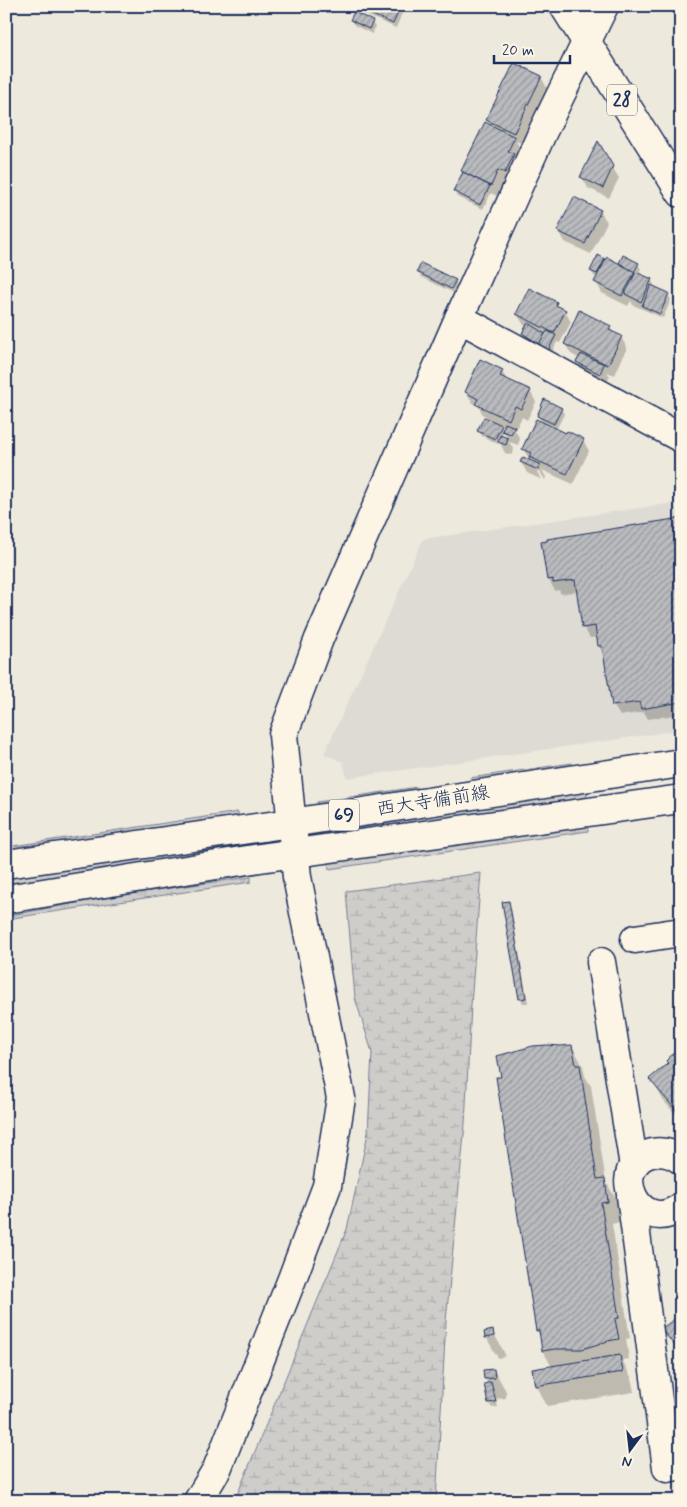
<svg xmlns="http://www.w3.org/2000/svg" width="687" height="1507" viewBox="0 0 687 1507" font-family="Mynerve,'Klee One',sans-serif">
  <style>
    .built { fill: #dedbd4 }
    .grass { fill: url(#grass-tufts); stroke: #757e94 }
    .wetland { fill: url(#wetland-marsh); stroke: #757e94 }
    .shadow { fill: #0003; fill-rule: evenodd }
    .building { fill: url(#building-hatch); stroke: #1b2f5e }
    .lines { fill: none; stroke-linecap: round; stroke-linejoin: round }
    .minor-casing { stroke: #1b2f5e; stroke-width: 31 }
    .major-casing { stroke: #1b2f5e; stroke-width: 31 }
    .minor { stroke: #fcf5e5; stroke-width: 28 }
    .major { stroke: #fcf5e5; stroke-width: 28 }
    .labels { text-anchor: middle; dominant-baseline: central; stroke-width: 4.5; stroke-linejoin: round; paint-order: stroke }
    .shield { fill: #fcf5e5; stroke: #5e6a86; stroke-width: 1 }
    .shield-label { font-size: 18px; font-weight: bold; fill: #1b2f5e }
    .street-label { font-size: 19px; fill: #1b2f5e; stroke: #fcf5e5 }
  </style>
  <defs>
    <pattern id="grass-tufts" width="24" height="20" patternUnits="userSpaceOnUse" patternTransform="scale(1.25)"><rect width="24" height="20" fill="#cfcdca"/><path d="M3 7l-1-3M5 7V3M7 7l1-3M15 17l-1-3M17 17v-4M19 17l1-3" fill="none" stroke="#b1b0b0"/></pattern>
    <pattern id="wetland-marsh" width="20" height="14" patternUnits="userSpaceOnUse" patternTransform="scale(1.25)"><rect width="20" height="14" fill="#cfcdca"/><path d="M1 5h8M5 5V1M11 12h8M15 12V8" fill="none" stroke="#b1b0b0"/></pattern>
    <pattern id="building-hatch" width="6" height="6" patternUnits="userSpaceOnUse" patternTransform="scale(1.25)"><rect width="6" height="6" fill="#babbbe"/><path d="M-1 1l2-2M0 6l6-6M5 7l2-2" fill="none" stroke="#96989e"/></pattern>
  </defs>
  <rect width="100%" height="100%" fill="#eee9dd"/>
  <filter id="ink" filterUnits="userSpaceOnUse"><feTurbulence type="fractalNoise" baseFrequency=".02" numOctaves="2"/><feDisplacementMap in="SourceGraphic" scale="10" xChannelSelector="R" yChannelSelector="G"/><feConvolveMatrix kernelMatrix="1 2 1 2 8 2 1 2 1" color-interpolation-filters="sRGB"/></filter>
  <g filter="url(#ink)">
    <path class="built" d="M681 502V730L347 778 343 762 324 754 423 539Z"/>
    <g class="grass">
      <path d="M572 763 573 769 470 784V778Z"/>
      <path d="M417 787 418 792 318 807 317 802Z"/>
      <path d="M588 791 585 801 320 839 312 835 317 829Z"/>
      <path d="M238 812 239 818 6 850V847Z"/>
      <path d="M587 825 588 831 329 869 328 863Z"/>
      <path d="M250 844 66 880 6 889V873Z"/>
      <path d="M251 877V882L6 919V916L120 895Z"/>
    </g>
    <path class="wetland" d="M481 873 471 1005 465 1124 446 1321 436 1501H234L237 1495 347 1229 368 1133 372 1052 355 998 346 891Z"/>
    <g class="shadow">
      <path d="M359 6H405L396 28 361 13 358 8Z"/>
      <path d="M351 20 372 22 375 27 372 34 354 25Z"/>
      <path d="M541 77 547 88 521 143 516 141 520 148 515 159 520 166 511 183 505 181 497 196 491 193 483 209 457 197 454 191 464 172 463 171 491 126 488 120Z"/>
      <path d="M612 167 619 178 609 198 588 188 582 177Z"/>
      <path d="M600 211 607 222 591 254 565 242 559 231Z"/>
      <path d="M624 256 638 264 641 269 638 274 651 280 656 288 668 294 671 300 663 318 633 305 631 301 628 306 602 293 596 282 598 278 594 276 591 271 604 260 606 262 619 265Z"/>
      <path d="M418 272 455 281 458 286 454 293 421 277Z"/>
      <path d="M556 303 559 308 565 311 571 322 560 343 557 342 551 355 526 338 523 333 527 327 524 325 517 314Z"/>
      <path d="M610 327 615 335 621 337 627 348 615 375 607 372 610 376 606 384 584 373 578 362 580 359 571 354 565 344Z"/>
      <path d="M502 371 507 381 530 391 536 402 527 420 522 417 515 430 520 439 518 445 509 442 514 450 512 455 505 453 499 441 498 444 482 436 479 430 486 416 483 415 478 405 473 403 466 392ZM499 423 505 426 504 431ZM504 431 508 439 501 437Z"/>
      <path d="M561 408 564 414 556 430 583 440 589 451 573 484 542 470 546 477 545 480 540 472H537L542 480 527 473 521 462H531L523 449 542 423 538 416Z"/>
      <path d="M681 519V714L648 719 644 712 620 716 613 705 605 657 599 646 598 637 590 638 583 627 578 591 561 594 559 590 555 591 549 580Z"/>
      <path d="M508 902 511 908 528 1003H523L520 998Z"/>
      <path d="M572 1046 583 1066 585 1076 591 1086 606 1182 616 1199 619 1222 612 1224 630 1338 626 1339 629 1359 622 1360 631 1377 634 1392 547 1406 536 1386 552 1367 543 1351 541 1338 537 1331 502 1078Z"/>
      <path d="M681 1047V1121L663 1100 651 1079 669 1064Z"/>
      <path d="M493 1332 504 1352 505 1356 498 1358 486 1337Z"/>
      <path d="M494 1370 506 1391V1398L496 1399 498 1407 492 1408 489 1403 485 1385 488 1384 485 1379Z"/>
    </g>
    <g class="building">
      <path d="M358 6H401L393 24 357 8Z"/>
      <path d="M354 12 373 21 369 29 350 20Z"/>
      <path d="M514 63 542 76 514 133 486 120Z"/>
      <path d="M485 122 515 137 508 151 514 154 505 173 498 170 491 186 461 171Z"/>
      <path d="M598 141 613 166 603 188 580 177Z"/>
      <path d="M463 172 490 186 480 205 453 191Z"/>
      <path d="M574 197 601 210 585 244 557 231Z"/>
      <path d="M598 255 605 259 597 274 590 271Z"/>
      <path d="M623 255 639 263 634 272 619 263Z"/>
      <path d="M607 257 635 272 622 296 594 282Z"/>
      <path d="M421 263 456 280 451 289 417 272Z"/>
      <path d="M636 272 652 279 641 302 625 294Z"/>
      <path d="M651 285 669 293 660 314 642 306Z"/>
      <path d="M529 288 557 302 556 305 566 310 554 333 516 314Z"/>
      <path d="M579 310 611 326 609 330 622 336 608 365 564 344Z"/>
      <path d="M528 323 545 334 539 344 522 333Z"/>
      <path d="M547 331 556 335 548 351 538 345Z"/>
      <path d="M581 354 604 364 600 374 576 362Z"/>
      <path d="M480 359 503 370 500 376 531 390 521 409 515 406 509 420 475 404 478 399 465 392Z"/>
      <path d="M544 399 562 408 554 424 537 416Z"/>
      <path d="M484 417 502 425 495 439 477 431Z"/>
      <path d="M536 419 566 433 567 431 584 439 567 474 529 457 531 453 522 449Z"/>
      <path d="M505 423 515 427 511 434 502 431Z"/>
      <path d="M500 435 508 438 506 445 498 442Z"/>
      <path d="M523 457 541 465 538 470 520 462Z"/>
      <path d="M681 518V702L641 709 639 702 612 706 602 646H598L595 626 582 628 575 580 553 583V579L547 580 541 542 547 541V539Z"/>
      <path d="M509 901 526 998 519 999 502 902Z"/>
      <path d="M547 1045 561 1046 572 1045 576 1065H580L597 1179 605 1178 608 1202 601 1203 619 1318 615 1319 619 1339 608 1341 582 1349H555L542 1351 539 1330 536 1331 496 1077H501L497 1056 533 1046Z"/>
      <path d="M681 1045V1116L649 1079 668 1063 666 1061Z"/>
      <path d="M681 1314V1353L661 1329Z"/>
      <path d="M493 1330 494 1336 485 1338 484 1332Z"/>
      <path d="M620 1355 623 1372 535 1386 532 1369Z"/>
      <path d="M494 1369 495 1378 484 1379 483 1370Z"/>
      <path d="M491 1382 496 1402 488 1403 484 1384Z"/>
    </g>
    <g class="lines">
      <defs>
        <g id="minor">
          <path d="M459 318 681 438"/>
          <path d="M635 939 681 932"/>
          <path d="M601 962 634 1166"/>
          <path d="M681 1160C672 1153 663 1151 652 1153 606 1164 637 1239 681 1207"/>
          <path d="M631 1196 667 1468 681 1465"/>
          <path d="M198 1501 217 1469 292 1279 327 1186 341 1098 297 877 283 735 319 639 459 318 543 131 604 6"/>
        </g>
        <g id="major">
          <path d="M564 6 681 193"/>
          <path d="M6 864 291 823 681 763"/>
          <path d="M6 899 260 858 681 799"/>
        </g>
      </defs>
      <use href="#minor" class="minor-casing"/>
      <use href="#major" class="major-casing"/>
      <use href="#minor" class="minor"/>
      <use href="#major" class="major"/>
    </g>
  </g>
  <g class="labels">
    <g class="shield">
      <rect x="607" y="84.5" width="30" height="31" rx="4"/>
      <rect x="329" y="799.5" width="30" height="31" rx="4"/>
    </g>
    <g class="shield-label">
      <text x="622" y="100">28</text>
      <text x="344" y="815">69</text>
    </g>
    <g class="street-label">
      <text transform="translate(433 801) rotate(-9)">西大寺備前線</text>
    </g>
  </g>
  <rect width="687" height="1507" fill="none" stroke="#fcf5e5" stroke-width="25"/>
  <rect x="12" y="12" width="662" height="1482" fill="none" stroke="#1b2f5e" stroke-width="2" filter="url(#ink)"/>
  <g transform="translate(630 1450) rotate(195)" stroke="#fcf5e5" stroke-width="4" paint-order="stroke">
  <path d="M0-4L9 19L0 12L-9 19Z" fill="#1b2f5e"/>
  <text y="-8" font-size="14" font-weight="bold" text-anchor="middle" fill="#1b2f5e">N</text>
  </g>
  <path d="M494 55v8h76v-8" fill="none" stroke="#1b2f5e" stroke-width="2.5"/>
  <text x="502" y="55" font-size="15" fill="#1b2f5e" stroke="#fcf5e5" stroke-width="4" paint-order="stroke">20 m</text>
</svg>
